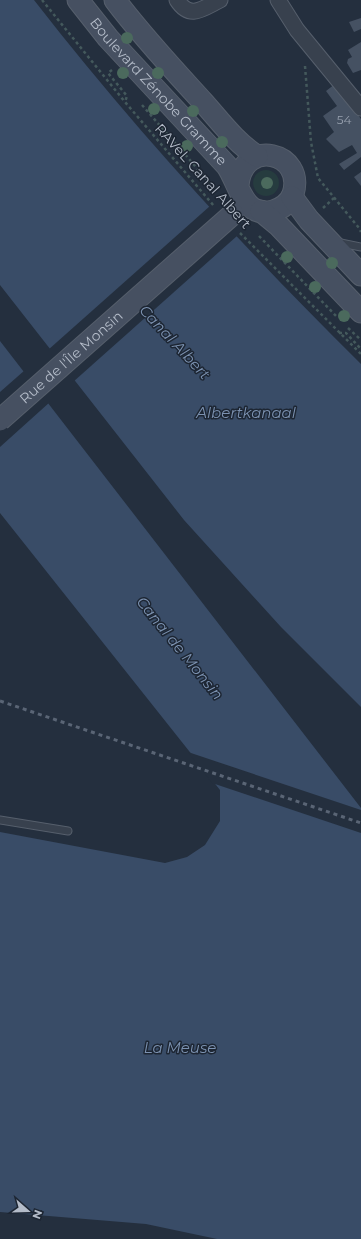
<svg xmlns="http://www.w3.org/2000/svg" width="361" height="1239" viewBox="0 0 361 1239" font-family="Montserrat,sans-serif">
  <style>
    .green { fill: #263c3f }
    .water { fill: #394c67 }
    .pier { fill: #242f3e }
    .building { fill: #455162 }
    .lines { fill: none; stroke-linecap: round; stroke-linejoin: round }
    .lane-casing { stroke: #565f6c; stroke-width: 9 }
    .street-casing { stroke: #565f6c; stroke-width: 17 }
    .secondary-casing { stroke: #565f6c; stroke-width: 23 }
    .path { stroke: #44595c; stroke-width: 2.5; stroke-dasharray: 3 3; stroke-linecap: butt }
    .lane { stroke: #38414e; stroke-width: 7 }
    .street { stroke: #38414e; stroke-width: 15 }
    .secondary { stroke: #465061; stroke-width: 21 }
    .rail { stroke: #5a6575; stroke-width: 3; stroke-dasharray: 4 4; stroke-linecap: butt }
    .secondary-bridge-casing { stroke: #565f6c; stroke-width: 23; stroke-linecap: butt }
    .secondary-bridge { stroke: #465061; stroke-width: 21 }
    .tree { fill: #4b6a5d }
    .labels { text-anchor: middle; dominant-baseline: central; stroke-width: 3; stroke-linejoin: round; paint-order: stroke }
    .number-label { font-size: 12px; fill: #98a1af }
    .street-label { font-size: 14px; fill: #b4bcc9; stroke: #1d2633 }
    .water-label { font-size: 15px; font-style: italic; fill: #7c92b1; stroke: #1d2633 }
  </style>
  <rect width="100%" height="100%" fill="#242f3e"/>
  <circle class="green" cx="266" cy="183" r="13"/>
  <g class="water">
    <path d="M0 0H34C134 129 245 249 361 364V707L281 627 184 520 0 285Z"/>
    <path d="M0 341 361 808V1239H217L146 1224 0 1212V832L165 863 187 857 205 845 220 821V790L0 513Z"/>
  </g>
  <g class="pier">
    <path d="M210 206 237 236 73 382 48 350Z"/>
    <path d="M25 370 50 402 0 447V392Z"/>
    <path d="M188 752 361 810V833L212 783Z"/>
  </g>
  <g class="building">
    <path d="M361 18V29L354 32 349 22Z"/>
    <path d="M361 42V70L353 73 347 63 348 59 352 57 348 50Z"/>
    <path d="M335 84 361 119V157L344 170 339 164 357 153 352 145 339 152 326 139 334 132 323 116 337 106 326 91Z"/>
    <path d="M361 172V186L354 177Z"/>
  </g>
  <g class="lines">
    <defs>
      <g id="lane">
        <path d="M336 242 361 247"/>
        <path d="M0 820 68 831"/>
      </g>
      <g id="street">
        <path d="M177 0C190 20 202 9 220 0"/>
        <path d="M278 0 297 30 361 108"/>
      </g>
      <g id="secondary">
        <path id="s1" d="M78 0 108 38 227 166C239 183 243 219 273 211 281 209 290 203 293 194 306 152 243 137 238 185"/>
        <path d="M115 0C142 36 173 69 203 102 220 121 236 143 257 156"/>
        <path d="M292 197 309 220 361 275"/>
        <path d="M261 211 279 226 361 312"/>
      </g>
    </defs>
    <use href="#lane" class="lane-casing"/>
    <use href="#street" class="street-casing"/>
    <use href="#secondary" class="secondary-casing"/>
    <g class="path">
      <path d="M42 0 125 102 214 206"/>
      <path d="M305 66 311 142 318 178 359 228 361 232"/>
      <path d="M112 70 108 73 127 96 125 102"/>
      <path d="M142 105 216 190"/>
      <path d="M323 208 334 198"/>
      <path d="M240 233 361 354"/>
      <path d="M259 236 336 316"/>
      <path d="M348 328 361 340"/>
      <path d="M339 333H346L361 349"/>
    </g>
    <use href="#lane" class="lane"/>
    <use href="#street" class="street"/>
    <use href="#secondary" class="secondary"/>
    <path class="rail" d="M0 701 361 823"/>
    <defs>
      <g id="secondary-bridge">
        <path id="s2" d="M0 420 233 214"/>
      </g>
    </defs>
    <use href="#secondary-bridge" class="secondary-bridge-casing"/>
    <use href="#secondary-bridge" class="secondary-bridge"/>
  </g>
  <g class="tree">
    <circle cx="127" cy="38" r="6"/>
    <circle cx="123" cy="73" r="6"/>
    <circle cx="158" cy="73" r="6"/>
    <circle cx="154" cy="109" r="6"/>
    <circle cx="193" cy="111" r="6"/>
    <circle cx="222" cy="142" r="6"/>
    <circle cx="187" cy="146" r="6"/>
    <circle cx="267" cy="183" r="6"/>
    <circle cx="287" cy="257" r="6"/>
    <circle cx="332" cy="263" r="6"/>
    <circle cx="315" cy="287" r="6"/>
    <circle cx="344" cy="316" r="6"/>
  </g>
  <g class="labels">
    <g class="number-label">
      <text x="344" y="119">54</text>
    </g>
    <g class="street-label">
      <text stroke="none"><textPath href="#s1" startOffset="122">Boulevard Zénobe Gramme</textPath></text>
      <text transform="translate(203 176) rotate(48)">RAVeL Canal Albert</text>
      <text stroke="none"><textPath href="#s2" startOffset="95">Rue de l'Île Monsin</textPath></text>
    </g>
    <g class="water-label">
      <text transform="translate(175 342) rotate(47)">Canal Albert</text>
      <text x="246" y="412">Albertkanaal</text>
      <text transform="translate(180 648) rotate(51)">Canal de Monsin</text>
      <text x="180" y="1047">La Meuse</text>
    </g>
  </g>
  <g transform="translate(28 1211) rotate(110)" stroke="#1d2633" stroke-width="3" paint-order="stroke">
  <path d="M0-3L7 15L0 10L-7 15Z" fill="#b4bcc9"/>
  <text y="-6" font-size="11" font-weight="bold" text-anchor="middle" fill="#b4bcc9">N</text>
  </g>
</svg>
